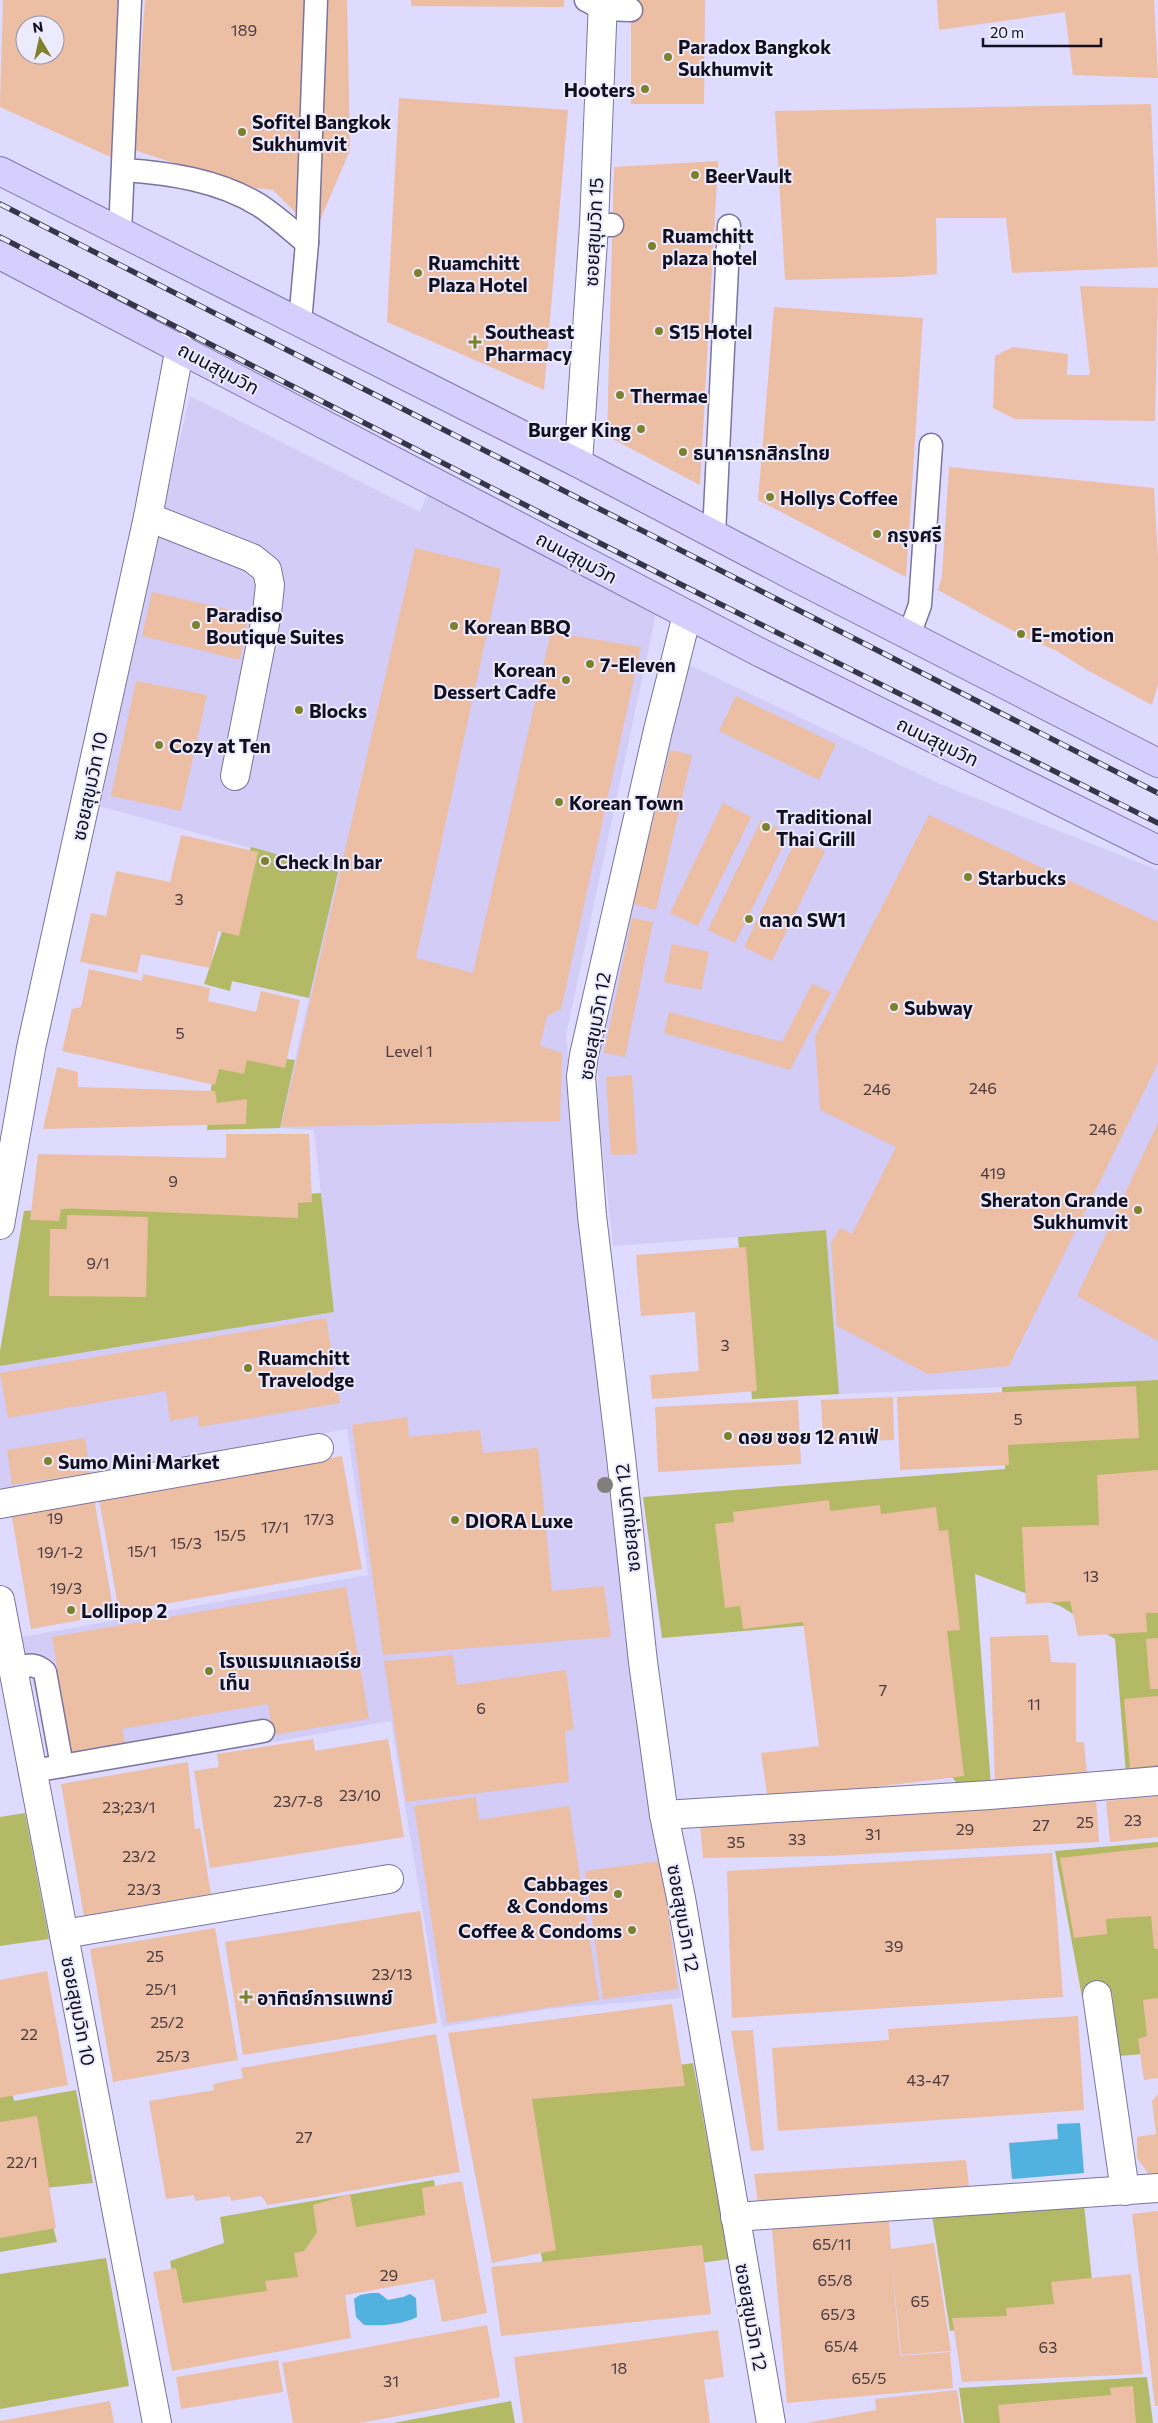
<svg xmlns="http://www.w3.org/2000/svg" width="1158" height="2423" viewBox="0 0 1158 2423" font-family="Commissioner,'Noto Sans Thai',sans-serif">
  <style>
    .built { fill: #d2ccf6 }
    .green { fill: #b4b965 }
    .water { fill: #51b1df }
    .building { fill: #ecbea4; fill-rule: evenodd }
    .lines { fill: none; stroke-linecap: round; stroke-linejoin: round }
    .service-casing { stroke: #7b749e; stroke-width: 25 }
    .minor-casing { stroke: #7b749e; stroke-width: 30 }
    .primary-casing { stroke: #7f76ae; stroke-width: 30 }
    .service { stroke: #fff; stroke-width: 22 }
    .minor { stroke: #fff; stroke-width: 28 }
    .primary { stroke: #d6cefd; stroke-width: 28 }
    .rail-casing { stroke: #373447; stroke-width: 5.5 }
    .rail { stroke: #eceafd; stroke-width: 4; stroke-dasharray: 11; stroke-linecap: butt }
    .tree { fill: #817f7b }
    .poi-dot { fill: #7e812b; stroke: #eceafd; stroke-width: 2 }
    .labels { text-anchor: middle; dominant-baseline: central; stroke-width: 4; stroke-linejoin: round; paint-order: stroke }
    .number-label { font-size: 16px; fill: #483b40 }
    .poi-label { font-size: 19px; font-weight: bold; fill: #120f1f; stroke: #eceafd; text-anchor: start }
    .street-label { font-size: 19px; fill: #120f1f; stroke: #eceafd }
  </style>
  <rect width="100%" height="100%" fill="#dfdaff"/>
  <g class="built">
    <path d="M190 396 420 512 427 496 657 609 566 1035 598 1392 627 1638 681 1998 548 2009 442 2027 391 1721 56 1780 22 1637 368 1575 347 1429 0 1490V1366L334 1312 314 1130 280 1128 337 872 107 808 93 806Z"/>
    <path d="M683 662 940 784 1158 870V1380L839 1394 826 1230 613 1246 598 1109V1071L604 1026Z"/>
  </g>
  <g class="green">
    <path d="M251 847 338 872 309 998 232 981 230 991 204 984Z"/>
    <path d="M215 1050 295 1060 280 1128 207 1130Z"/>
    <path d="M321 1193 334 1312 0 1366V1351L24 1211Z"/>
    <path d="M826 1230 839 1394 752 1399 738 1237Z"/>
    <path d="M1158 1380V1771L1126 1774 1115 1639 1060 1606 975 1574 991 1786 961 1788 824 1624 662 1638 643 1497 1005 1469 1002 1387Z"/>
    <path d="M25 1813 49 1939 0 1946V1817Z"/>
    <path d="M1158 1842V2044L1154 2053 1119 2056 1112 1993 1082 1997 1055 1851Z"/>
    <path d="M0 2041 14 2101 76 2090 93 2183 45 2188 0 2126Z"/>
    <path d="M693 2063 729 2259 546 2284 514 2089Z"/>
    <path d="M434 2180 440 2220 293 2286 179 2314 170 2261 224 2243 220 2217Z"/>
    <path d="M1084 2205 1094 2299 950 2331 932 2215Z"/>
    <path d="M50 2214 57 2242 0 2252V2222Z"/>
    <path d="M106 2258 129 2386 0 2409V2274Z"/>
    <path d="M1147 2377 1153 2423H964L959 2388Z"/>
    <path d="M511 2401 515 2423H393Z"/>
  </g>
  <g class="water">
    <path d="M1080 2123 1084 2173 1012 2179 1009 2143 1058 2139 1057 2124Z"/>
    <path d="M371 2293H379L388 2300 403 2297 410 2294 416 2298 417 2317C401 2325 381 2326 364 2325L356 2317 354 2299 360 2295Z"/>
  </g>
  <g class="building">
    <path d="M3 0H122L115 159 0 107ZM25 25H55V55H25Z"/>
    <path d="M145 0H347L350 150 315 232 273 190 248 187 134 150Z"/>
    <path d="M411 0H564V7L411 6Z"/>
    <path d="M631 0H705L704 104H631Z"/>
    <path d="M937 0H1154L1158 78 1073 75 1065 12 939 30Z"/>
    <path d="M399 98 568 110 544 390 387 322Z"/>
    <path d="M1151 104 1158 267 1012 273 1006 218H936L937 274 901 277 785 280 775 111Z"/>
    <path d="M718 161 700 485 607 436 614 167Z"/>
    <path d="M1080 286 1158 288 1155 421 1015 419 993 408 995 356 1013 347 1068 354 1067 375H1090Z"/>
    <path d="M774 307 923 318 906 577 758 500Z"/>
    <path d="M949 467 1154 488 1158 557V684L1152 705 1087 670 1057 651 1022 636 938 590 942 576Z"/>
    <path d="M415 548 501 569 416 958 473 973 551 632 641 647 561 1009 547 1016 540 1046 562 1053 560 1121 281 1127Z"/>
    <path d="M152 592 249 614 240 660 142 636Z"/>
    <path d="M136 681 207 695 181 811 111 796Z"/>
    <path d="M736 696 836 744 819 780 719 731Z"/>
    <path d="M670 750 692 755 656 910 633 904Z"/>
    <path d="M723 803 751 817 698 926 670 913Z"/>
    <path d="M929 815 1158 922V1063L1009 1366 928 1374 837 1326 831 1243 840 1228 852 1234 896 1147 820 1110 815 1037Z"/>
    <path d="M761 820 789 834 735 943 708 930Z"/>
    <path d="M181 835 258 852 239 936 218 931 210 968 141 954 137 973 80 962 91 913 106 916 116 871 170 882Z"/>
    <path d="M797 838 825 851 772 961 744 947Z"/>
    <path d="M632 918 653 922 625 1057 604 1053Z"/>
    <path d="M672 944 709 952 701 990 664 982Z"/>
    <path d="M89 969 142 981 143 974 210 988 208 1001 256 1012 261 991 300 1000 285 1068 247 1060 244 1074 219 1069 215 1085 62 1051 72 1009 81 1007Z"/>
    <path d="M812 984 831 992 790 1070 664 1033 669 1012 782 1042Z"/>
    <path d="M57 1067 78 1072V1087L215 1091 217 1103 247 1099 246 1124 43 1129Z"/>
    <path d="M632 1075 637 1154 611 1155 606 1077Z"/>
    <path d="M1158 1123V1341L1077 1296Z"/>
    <path d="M226 1134H309L312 1202 298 1203V1218L61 1208 59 1221 30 1220 38 1154 226 1158Z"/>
    <path d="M67 1215 148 1217 146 1297 49 1296 50 1229H67Z"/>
    <path d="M746 1247 757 1391 652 1399 650 1375 699 1371 695 1312 641 1316 636 1255Z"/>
    <path d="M326 1318 340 1403 199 1427 198 1416 170 1421 166 1391 8 1418 0 1373Z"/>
    <path d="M1136 1386 1139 1438 1008 1445 1009 1465 900 1470 897 1397Z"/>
    <path d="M893 1397 894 1440 823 1442 821 1400Z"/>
    <path d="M798 1400 801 1464 658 1472 655 1407Z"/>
    <path d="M407 1417 409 1437 480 1430 483 1453 538 1448 552 1591 604 1586 611 1637 383 1655 352 1425Z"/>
    <path d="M85 1438 90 1473 12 1485 7 1450Z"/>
    <path d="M342 1456 362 1569 119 1612 99 1499Z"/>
    <path d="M1158 1470V1613H1146L1147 1632 1078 1636 1070 1601 1026 1604 1022 1527 1099 1525 1097 1475Z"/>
    <path d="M94 1498 114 1614 31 1629 11 1512Z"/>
    <path d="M829 1500 830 1511 880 1505 881 1514 936 1507 939 1531 948 1530 960 1630 947 1631 964 1776 768 1800 761 1753 819 1746 803 1622 743 1629 740 1606 725 1608 715 1524 734 1522 733 1512Z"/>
    <path d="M346 1587 369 1719 273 1735 268 1704 122 1729 127 1751 72 1760 52 1637Z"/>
    <path d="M1048 1635 1051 1662 1076 1663V1742H1084L1087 1774 995 1783 990 1637Z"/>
    <path d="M1158 1638V1689H1150L1146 1639Z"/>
    <path d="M453 1655 457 1685 566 1670 574 1729 565 1731 569 1782 406 1802 384 1661Z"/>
    <path d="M1158 1696V1765L1130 1768 1124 1699Z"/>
    <path d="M313 1739 315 1751 388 1739 404 1837 210 1868 194 1771 219 1767 217 1754Z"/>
    <path d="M188 1762 195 1829 200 1828 211 1894 84 1916 61 1784Z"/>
    <path d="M1158 1796V1837L1110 1842 1106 1801Z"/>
    <path d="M476 1797 479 1820 569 1806 599 2000 447 2023 414 1806Z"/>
    <path d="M1096 1799 1099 1842 826 1856 703 1858 700 1825Z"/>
    <path d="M1158 1847V1949H1154L1151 1916 1106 1919 1107 1934 1074 1938 1060 1858Z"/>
    <path d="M1052 1853 1063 1997 732 2018 727 1871Z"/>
    <path d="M661 1861 678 1989 603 1999 585 1871Z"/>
    <path d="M420 1911 437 2023 243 2055 225 1942Z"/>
    <path d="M215 1928 238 2060 113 2082 90 1949Z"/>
    <path d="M47 1971 68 2085 0 2098V1980Z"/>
    <path d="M1158 1998V2078L1144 2080 1138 2039 1147 2036 1143 2000Z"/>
    <path d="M672 2004 685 2086 532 2099 556 2250 492 2263 448 2033Z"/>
    <path d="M1078 2016 1084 2110 778 2131 772 2048 889 2040 888 2029Z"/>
    <path d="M753 2030 764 2150 751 2151 731 2031Z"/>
    <path d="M436 2034 460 2172 268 2205 261 2196 231 2201 230 2196 195 2201 194 2195 166 2199 149 2101 214 2090 213 2084 243 2078 241 2068Z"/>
    <path d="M1158 2094V2175L1150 2176 1137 2158V2137L1156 2134 1152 2101Z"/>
    <path d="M37 2116 56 2228 0 2238V2122Z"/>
    <path d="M966 2160 969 2186 758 2204 754 2174Z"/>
    <path d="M462 2181 487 2313 442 2322 434 2279 345 2295 351 2338 172 2371 153 2272 176 2268 183 2303 267 2291 265 2281 298 2277 294 2253 304 2251 317 2232 313 2205 350 2194 356 2227 425 2215 422 2188Z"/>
    <path d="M1158 2211V2406H1155L1132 2214Z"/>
    <path d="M889 2221 891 2249 934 2243 951 2351 901 2355 891 2252 900 2356 950 2352 953 2388 787 2403 772 2229Z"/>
    <path d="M702 2245 711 2314 501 2336 491 2267Z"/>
    <path d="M1131 2274 1143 2374 962 2382 952 2318 1007 2316 1006 2308 1054 2304 1051 2282Z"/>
    <path d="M487 2325 500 2397 360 2423H293L282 2363Z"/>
    <path d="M718 2330 724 2377 704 2380 710 2423H523L514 2357Z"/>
    <path d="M278 2360 283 2392 181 2409 176 2377Z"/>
    <path d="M1133 2386 1136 2423H1000L998 2405 1111 2395 1110 2388Z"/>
    <path d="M957 2390 962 2423H807L876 2410 875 2399Z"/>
    <path d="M110 2401 114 2423H0V2421Z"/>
  </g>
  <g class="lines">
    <defs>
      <g id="service">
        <path d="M586 0 603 9 631 10"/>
        <path d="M123 170C169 173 218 180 259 205 276 216 291 230 307 243"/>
        <path d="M594 225H612"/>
        <path d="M120 233 130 0"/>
        <path d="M300 322 307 243 316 0"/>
        <path d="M714 534 729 226"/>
        <path d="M909 635 920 605 931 445"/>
        <path d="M13 1668C26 1666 35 1662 45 1672L62 1766"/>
        <path d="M33 1771 263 1731"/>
      </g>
      <g id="minor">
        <path d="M578 463 594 225 603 0"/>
        <path d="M148 517 252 558 267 570 270 585 267 613 235 776"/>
        <path d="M687 615 658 730 584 1055 581 1077 592 1216 621 1457 643 1662 664 1815 681 1898 771 2423"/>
        <path d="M0 1225 31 1048 148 517 180 347"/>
        <path d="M0 1504 319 1448"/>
        <path d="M0 1600 157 2423"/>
        <path d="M664 1815 990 1795 1158 1781"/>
        <path d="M64 1934 389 1879"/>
        <path d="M1097 1995 1125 2191"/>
        <path d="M735 2217 1158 2188"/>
      </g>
      <g id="primary">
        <path d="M0 171 578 463 795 577 1158 763"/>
        <path d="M0 255 757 651 1158 850"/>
      </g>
    </defs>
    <use href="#service" class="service-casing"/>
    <use href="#minor" class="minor-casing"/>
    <use href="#primary" class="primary-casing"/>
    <use href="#service" class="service"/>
    <use href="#minor" class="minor"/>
    <use href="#primary" class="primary"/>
    <defs>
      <g id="rail">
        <path d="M0 204 1158 793"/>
        <path d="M0 237 680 584 1158 823"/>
      </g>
    </defs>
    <use href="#rail" class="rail-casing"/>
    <use href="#rail" class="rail"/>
  </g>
  <circle class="tree" cx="605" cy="1485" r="8"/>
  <g class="poi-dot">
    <circle cx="668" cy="57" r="5"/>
    <circle cx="645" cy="89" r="5"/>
    <circle cx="242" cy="132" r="5"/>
    <circle cx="695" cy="175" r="5"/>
    <circle cx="652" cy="246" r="5"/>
    <circle cx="418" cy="273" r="5"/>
    <circle cx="659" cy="331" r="5"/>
    <path d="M472.5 334.5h5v5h5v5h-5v5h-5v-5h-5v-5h5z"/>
    <circle cx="620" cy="395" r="5"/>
    <circle cx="641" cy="429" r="5"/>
    <circle cx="683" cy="452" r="5"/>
    <circle cx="770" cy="497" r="5"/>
    <circle cx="877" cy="534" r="5"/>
    <circle cx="196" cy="625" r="5"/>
    <circle cx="454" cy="626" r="5"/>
    <circle cx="1021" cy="634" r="5"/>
    <circle cx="590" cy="664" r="5"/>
    <circle cx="566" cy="680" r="5"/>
    <circle cx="299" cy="710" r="5"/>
    <circle cx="159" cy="745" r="5"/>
    <circle cx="559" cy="802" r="5"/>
    <circle cx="766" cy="827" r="5"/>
    <circle cx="265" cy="861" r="5"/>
    <circle cx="968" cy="877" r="5"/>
    <circle cx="749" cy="919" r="5"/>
    <circle cx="894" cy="1007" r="5"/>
    <circle cx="1138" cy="1210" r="5"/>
    <circle cx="248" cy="1368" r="5"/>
    <circle cx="728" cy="1436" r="5"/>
    <circle cx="48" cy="1461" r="5"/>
    <circle cx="455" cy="1520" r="5"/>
    <circle cx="71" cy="1610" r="5"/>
    <circle cx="209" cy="1671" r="5"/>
    <circle cx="618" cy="1894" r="5"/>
    <circle cx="632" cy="1930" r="5"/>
    <path d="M243.5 1989.5h5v5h5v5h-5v5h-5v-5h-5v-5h5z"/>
  </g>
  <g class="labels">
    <g class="number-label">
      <text x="244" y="29">189</text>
      <text x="179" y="898">3</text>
      <text x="180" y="1032">5</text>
      <text x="409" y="1050">Level 1</text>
      <text x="983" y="1087">246</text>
      <text x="877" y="1088">246</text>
      <text x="1103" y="1128">246</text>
      <text x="993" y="1172">419</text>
      <text x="173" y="1180">9</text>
      <text x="98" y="1262">9/1</text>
      <text x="725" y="1344">3</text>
      <text x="1018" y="1418">5</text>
      <text x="55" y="1517">19</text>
      <text x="319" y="1518">17/3</text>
      <text x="275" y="1526">17/1</text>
      <text x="230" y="1534">15/5</text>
      <text x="186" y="1542">15/3</text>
      <text x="142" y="1550">15/1</text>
      <text x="60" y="1551">19/1-2</text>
      <text x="1091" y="1575">13</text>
      <text x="66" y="1587">19/3</text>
      <text x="883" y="1689">7</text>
      <text x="1034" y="1703">11</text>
      <text x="481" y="1707">6</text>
      <text x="360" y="1794">23/10</text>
      <text x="298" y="1800">23/7-8</text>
      <text x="129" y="1806">23;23/1</text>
      <text x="1133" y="1819">23</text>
      <text x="1085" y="1821">25</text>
      <text x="1041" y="1824">27</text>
      <text x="965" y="1828">29</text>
      <text x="873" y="1833">31</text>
      <text x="797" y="1838">33</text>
      <text x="736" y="1841">35</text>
      <text x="139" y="1855">23/2</text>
      <text x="144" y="1888">23/3</text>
      <text x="894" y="1945">39</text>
      <text x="155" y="1955">25</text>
      <text x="392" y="1973">23/13</text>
      <text x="161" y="1988">25/1</text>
      <text x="167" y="2021">25/2</text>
      <text x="29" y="2033">22</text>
      <text x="173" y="2055">25/3</text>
      <text x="928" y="2079">43-47</text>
      <text x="304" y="2136">27</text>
      <text x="22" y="2161">22/1</text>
      <text x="832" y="2243">65/11</text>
      <text x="389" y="2274">29</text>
      <text x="835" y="2279">65/8</text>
      <text x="920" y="2300">65</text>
      <text x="838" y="2313">65/3</text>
      <text x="841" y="2345">65/4</text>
      <text x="1048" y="2346">63</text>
      <text x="619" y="2367">18</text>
      <text x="869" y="2377">65/5</text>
      <text x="391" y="2380">31</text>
    </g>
    <g class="poi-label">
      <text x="678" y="46">Paradox Bangkok<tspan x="678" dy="22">Sukhumvit</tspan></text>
      <text x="635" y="89" text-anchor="end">Hooters</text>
      <text x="252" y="121">Sofitel Bangkok<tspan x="252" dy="22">Sukhumvit</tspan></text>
      <text x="705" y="175">BeerVault</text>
      <text x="662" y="235">Ruamchitt<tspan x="662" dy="22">plaza hotel</tspan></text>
      <text x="428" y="262">Ruamchitt<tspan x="428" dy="22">Plaza Hotel</tspan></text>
      <text x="485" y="331">Southeast<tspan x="485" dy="22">Pharmacy</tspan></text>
      <text x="669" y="331">S15 Hotel</text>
      <text x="630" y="395">Thermae</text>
      <text x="631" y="429" text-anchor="end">Burger King</text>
      <text x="693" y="452">ธนาคารกสิกรไทย</text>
      <text x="780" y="497">Hollys Coffee</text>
      <text x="887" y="534">กรุงศรี</text>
      <text x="206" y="614">Paradiso<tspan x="206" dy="22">Boutique Suites</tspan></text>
      <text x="464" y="626">Korean BBQ</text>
      <text x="1031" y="634">E-motion</text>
      <text x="600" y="664">7-Eleven</text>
      <text x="556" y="669" text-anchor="end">Korean<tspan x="556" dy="22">Dessert Cadfe</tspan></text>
      <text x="309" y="710">Blocks</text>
      <text x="169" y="745">Cozy at Ten</text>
      <text x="569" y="802">Korean Town</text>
      <text x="776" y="816">Traditional<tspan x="776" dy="22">Thai Grill</tspan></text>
      <text x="275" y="861">Check In bar</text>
      <text x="978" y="877">Starbucks</text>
      <text x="759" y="919">ตลาด SW1</text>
      <text x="904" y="1007">Subway</text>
      <text x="1128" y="1199" text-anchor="end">Sheraton Grande<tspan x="1128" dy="22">Sukhumvit</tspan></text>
      <text x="258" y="1357">Ruamchitt<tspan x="258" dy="22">Travelodge</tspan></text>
      <text x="738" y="1436">ดอย ซอย 12 คาเฟ่</text>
      <text x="58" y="1461">Sumo Mini Market</text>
      <text x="465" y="1520">DIORA Luxe</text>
      <text x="81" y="1610">Lollipop 2</text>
      <text x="219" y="1660">โรงแรมแกเลอเรีย<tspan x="219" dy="22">เท็น</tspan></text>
      <text x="608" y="1883" text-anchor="end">Cabbages<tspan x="608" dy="22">&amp; Condoms</tspan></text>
      <text x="622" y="1930" text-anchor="end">Coffee &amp; Condoms</text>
      <text x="257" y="1997">อาทิตย์การแพทย์</text>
    </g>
    <g class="street-label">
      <text transform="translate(593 232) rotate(-87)">ซอยสุขุมวิท 15</text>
      <text transform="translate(219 368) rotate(28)">ถนนสุขุมวิท</text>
      <text transform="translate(577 557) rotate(28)">ถนนสุขุมวิท</text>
      <text transform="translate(938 741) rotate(26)">ถนนสุขุมวิท</text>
      <text transform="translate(89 786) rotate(-78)">ซอยสุขุมวิท 10</text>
      <text transform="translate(594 1026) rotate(-80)">ซอยสุขุมวิท 12</text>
      <text transform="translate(627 1518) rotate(-96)">ซอยสุขุมวิท 12</text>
      <text transform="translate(684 1918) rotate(80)">ซอยสุขุมวิท 12</text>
      <text transform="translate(79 2011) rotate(79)">ซอยสุขุมวิท 10</text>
      <text transform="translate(752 2317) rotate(80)">ซอยสุขุมวิท 12</text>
    </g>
  </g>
  <g transform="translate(40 40) rotate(351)"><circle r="24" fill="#eceafd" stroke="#9592a4"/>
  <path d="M0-4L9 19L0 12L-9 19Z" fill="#7e812b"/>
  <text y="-8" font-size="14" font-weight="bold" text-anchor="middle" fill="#120f1f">N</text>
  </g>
  <path d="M983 38v8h118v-8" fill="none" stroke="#120f1f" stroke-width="2.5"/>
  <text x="990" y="38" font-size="15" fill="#120f1f" stroke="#eceafd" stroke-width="4" paint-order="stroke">20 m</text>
</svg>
